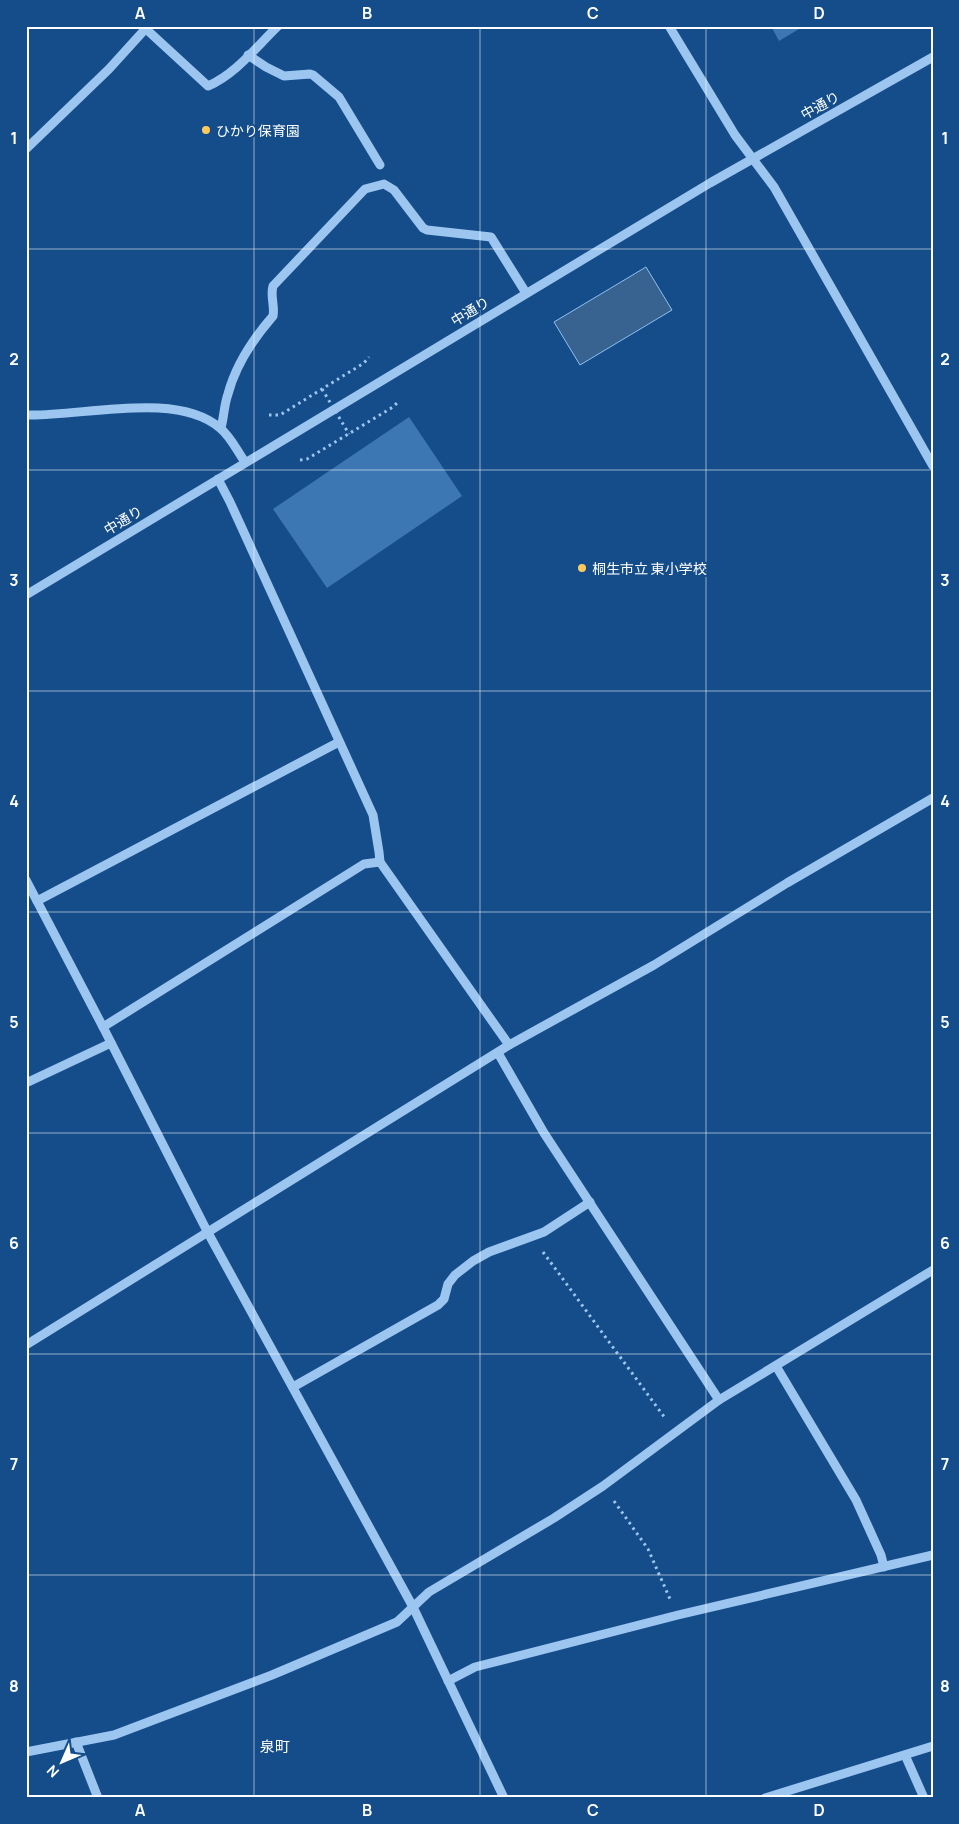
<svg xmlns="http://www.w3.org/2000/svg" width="959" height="1824" viewBox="0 0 959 1824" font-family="Manrope,'Noto Sans JP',sans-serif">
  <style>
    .water { fill: #38628f; stroke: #8ec1f3 }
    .building { fill: #3d77b3 }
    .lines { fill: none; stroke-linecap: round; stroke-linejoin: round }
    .path { stroke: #9cc5f0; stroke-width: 3; stroke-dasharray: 2.5 4; stroke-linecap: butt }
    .minor { stroke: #9cc5f0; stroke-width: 9 }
    .path-bridge { stroke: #9cc5f0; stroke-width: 3; stroke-dasharray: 2.5 4; stroke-linecap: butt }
    .grid { fill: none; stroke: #fff; stroke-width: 1; stroke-opacity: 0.55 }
    .poi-dot { fill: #ffc95b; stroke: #144d8a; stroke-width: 2 }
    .labels { text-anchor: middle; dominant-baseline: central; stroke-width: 4; stroke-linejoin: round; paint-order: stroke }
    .street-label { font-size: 14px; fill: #fff; stroke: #144d8a }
    .poi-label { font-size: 14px; fill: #fff; stroke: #144d8a; text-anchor: start }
    .neighbourhood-label { font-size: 15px; fill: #fff; stroke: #144d8a }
    .neatline { fill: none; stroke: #fff; stroke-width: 2 }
    .grid-label { font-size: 16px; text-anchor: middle; font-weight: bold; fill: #fff }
  </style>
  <rect width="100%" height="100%" fill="#144d8a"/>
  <path class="water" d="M646 267 672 310 580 365 554 322Z"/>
  <g class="building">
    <path d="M771 26H804L779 41Z"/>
    <path d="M409 417 462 496 327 588 273 509Z"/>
  </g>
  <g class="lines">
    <g class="path">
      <path d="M269 415H280L364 363 369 357"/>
      <path d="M300 460 307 459 393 407 398 402"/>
      <path d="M543 1252 665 1418"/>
      <path d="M614 1501 648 1549 670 1599"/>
    </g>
    <g class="minor">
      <path d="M669 26 735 135 774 187 933 466"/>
      <path d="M146 29 208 86C236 74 256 47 278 26"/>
      <path d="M248 55 266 67 284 76 310 74 313 75 339 97 380 165"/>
      <path d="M26 149 109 69 148 26"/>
      <path d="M26 415C81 417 176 390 220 428 231 437 237 451 245 462"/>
      <path d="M221 428C224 417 224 405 228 394 236 364 253 339 273 316 275 306 270 296 273 286L365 189 384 184 394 190 423 228 427 230 491 237 526 293"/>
      <path d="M218 479 230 502 373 815 379 852 380 862 509 1045"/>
      <path d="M26 595 710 183 933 57"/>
      <path d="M26 880 103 1027 207 1231 413 1607 504 1798"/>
      <path d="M37 901 339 742"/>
      <path d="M103 1027 364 864 380 862"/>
      <path d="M498 1053 544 1133 719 1400"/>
      <path d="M26 1083 111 1043"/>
      <path d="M26 1345 509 1045 654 965 787 883 933 798"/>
      <path d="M776 1366 856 1500 881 1555 884 1567"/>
      <path d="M293 1387 438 1305 444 1299 448 1284 455 1275 473 1261 489 1252 544 1232 590 1202"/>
      <path d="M448 1681 475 1667 678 1615 933 1555"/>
      <path d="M76 1742 98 1798"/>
      <path d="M26 1752 114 1735 272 1675 397 1622 429 1592 554 1518 603 1486 719 1400 933 1270"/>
      <path d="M905 1755 924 1798"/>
      <path d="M765 1798 933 1746"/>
    </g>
    <path class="path-bridge" d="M322 389 349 434"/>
  </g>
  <path class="grid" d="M254 26V1798M480 26V1798M706 26V1798M26 249H933M26 470H933M26 691H933M26 912H933M26 1133H933M26 1354H933M26 1575H933"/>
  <g class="poi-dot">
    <circle cx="206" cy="130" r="5"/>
    <circle cx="582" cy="568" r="5"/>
  </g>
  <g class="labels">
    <g class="street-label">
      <text transform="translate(820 105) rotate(-29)">中通り</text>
      <text transform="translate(470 311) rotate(-31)">中通り</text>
      <text transform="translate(123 520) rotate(-31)">中通り</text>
    </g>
    <g class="poi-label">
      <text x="216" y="130">ひかり保育園</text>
      <text x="592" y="568">桐生市立 東小学校</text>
    </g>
    <g class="neighbourhood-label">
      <text x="275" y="1746">泉町</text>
    </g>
  </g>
  <rect width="959" height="1824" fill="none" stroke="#144d8a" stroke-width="55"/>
  <g transform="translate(62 1762) rotate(225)" stroke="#144d8a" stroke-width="4" paint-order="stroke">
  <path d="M0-4L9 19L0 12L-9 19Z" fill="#ffffff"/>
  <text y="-8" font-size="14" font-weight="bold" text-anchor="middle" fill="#ffffff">N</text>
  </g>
  <rect x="28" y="28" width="904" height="1768" class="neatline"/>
  <g class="grid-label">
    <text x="140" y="19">A</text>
    <text x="367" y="19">B</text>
    <text x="593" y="19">C</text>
    <text x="819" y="19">D</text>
    <text x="14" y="144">1</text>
    <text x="945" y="144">1</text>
    <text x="14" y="365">2</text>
    <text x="945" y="365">2</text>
    <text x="14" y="586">3</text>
    <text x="945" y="586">3</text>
    <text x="14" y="807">4</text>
    <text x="945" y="807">4</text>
    <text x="14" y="1028">5</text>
    <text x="945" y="1028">5</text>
    <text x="14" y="1249">6</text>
    <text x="945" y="1249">6</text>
    <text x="14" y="1470">7</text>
    <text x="945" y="1470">7</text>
    <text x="14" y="1692">8</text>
    <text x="945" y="1692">8</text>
    <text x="140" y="1816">A</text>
    <text x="367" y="1816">B</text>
    <text x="593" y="1816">C</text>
    <text x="819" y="1816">D</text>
  </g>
</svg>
